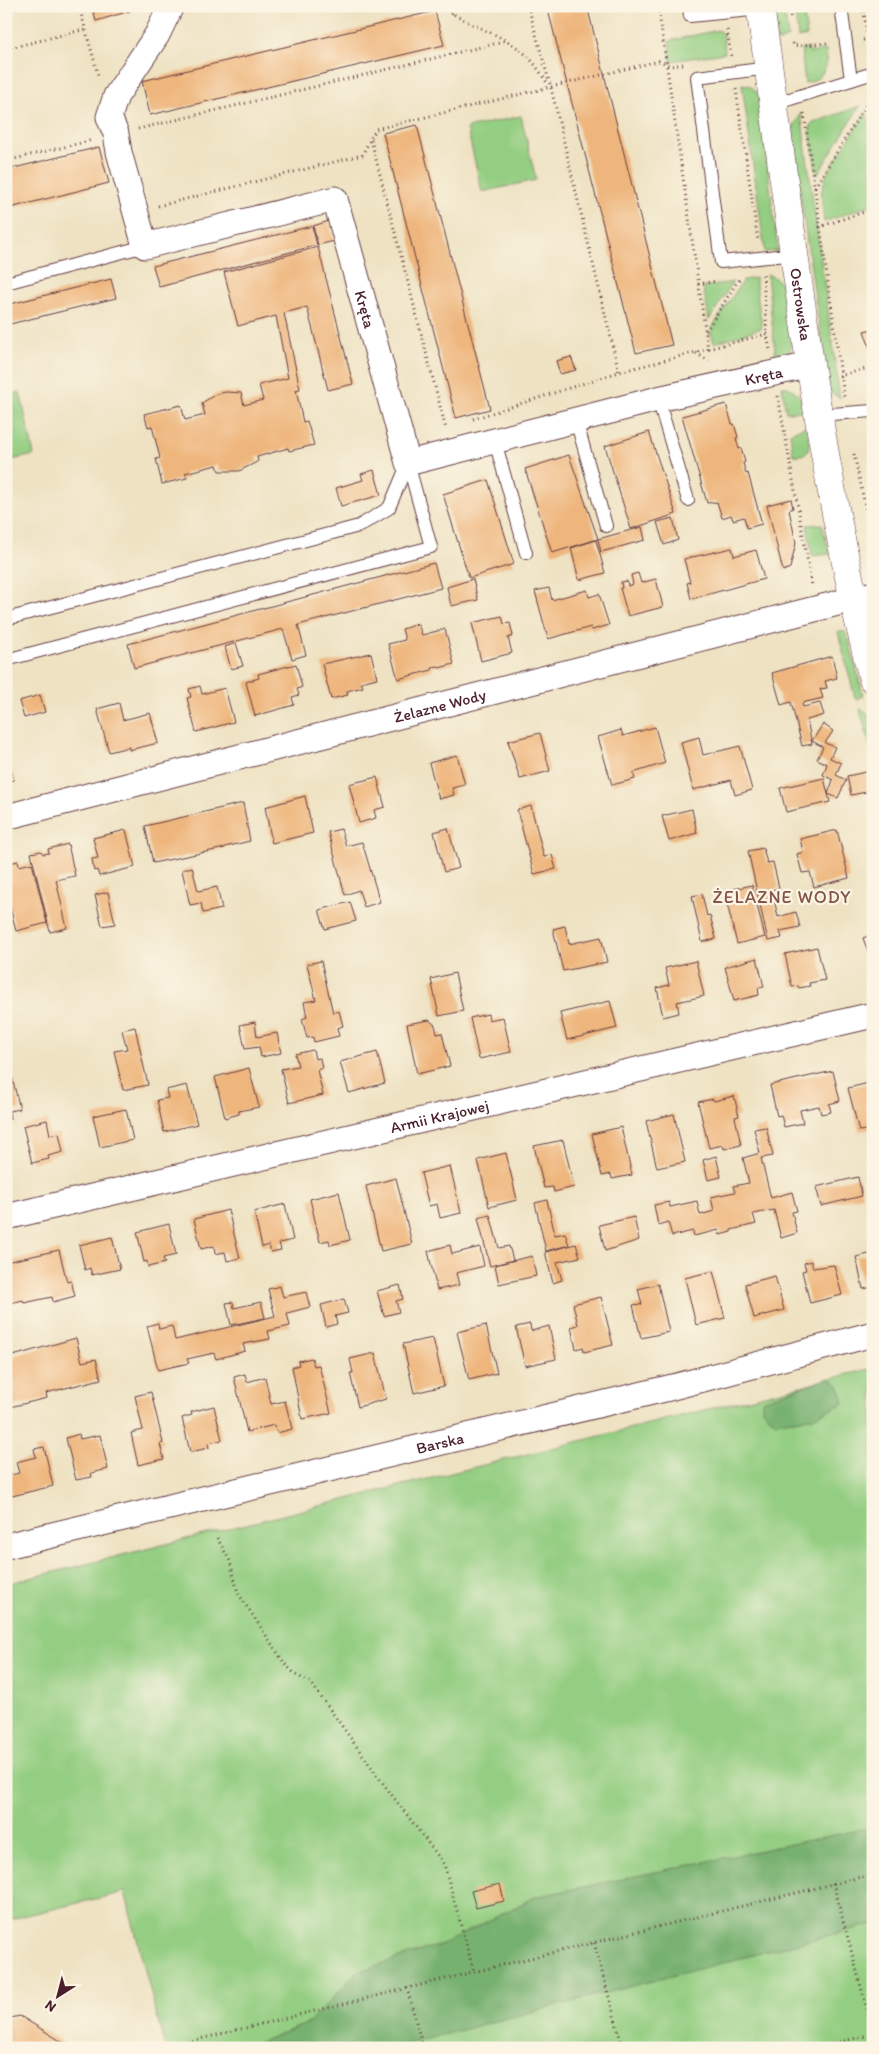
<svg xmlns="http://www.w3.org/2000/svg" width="879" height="2054" viewBox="0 0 879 2054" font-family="Itim,sans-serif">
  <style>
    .green { fill: #94ce82; stroke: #6f7656 }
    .forest { fill: #77b170; stroke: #60684e }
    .building { fill: #eeb57c }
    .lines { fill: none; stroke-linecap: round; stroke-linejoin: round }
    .lane-casing { stroke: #633c42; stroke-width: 14 }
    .street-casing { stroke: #633c42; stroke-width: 27 }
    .secondary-casing { stroke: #633c42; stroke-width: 29 }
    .path { stroke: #633c42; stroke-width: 3; stroke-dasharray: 1 4; stroke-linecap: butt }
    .lane { stroke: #fff; stroke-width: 12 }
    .street { stroke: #fff; stroke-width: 25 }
    .secondary { stroke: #fff; stroke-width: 28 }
    .labels { text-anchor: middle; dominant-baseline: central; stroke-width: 4.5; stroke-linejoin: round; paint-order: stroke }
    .street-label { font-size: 16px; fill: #4a1f2b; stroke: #fcf5e5 }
    .neighbourhood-label { font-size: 18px; letter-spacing: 1px; fill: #835447; stroke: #fcf5e5 }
  </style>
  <rect width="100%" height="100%" fill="#fcf5e5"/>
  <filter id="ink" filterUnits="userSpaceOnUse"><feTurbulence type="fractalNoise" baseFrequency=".02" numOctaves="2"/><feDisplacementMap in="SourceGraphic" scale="10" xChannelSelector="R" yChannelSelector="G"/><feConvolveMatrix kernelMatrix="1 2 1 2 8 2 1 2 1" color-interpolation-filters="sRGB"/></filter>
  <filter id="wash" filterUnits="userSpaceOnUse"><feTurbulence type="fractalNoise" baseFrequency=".0096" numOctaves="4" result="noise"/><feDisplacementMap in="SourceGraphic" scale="20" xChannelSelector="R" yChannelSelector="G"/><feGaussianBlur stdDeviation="1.12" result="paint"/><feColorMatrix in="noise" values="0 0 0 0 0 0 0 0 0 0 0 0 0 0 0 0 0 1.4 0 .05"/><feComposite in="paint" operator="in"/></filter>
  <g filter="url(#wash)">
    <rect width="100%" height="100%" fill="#eee2c2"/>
    <g class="green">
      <path d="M773 6H784L788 37 780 42 777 41Z"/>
      <path d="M794 6H803L807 36 798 38Z"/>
      <path d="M718 30 723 34 725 53 671 61 669 41Z"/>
      <path d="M809 48 810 53 826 50C829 66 822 81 805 83L801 49Z"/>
      <path d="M742 84C751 85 755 88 759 97L778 251 765 252Z"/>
      <path d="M860 106 817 175 810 131 811 124Z"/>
      <path d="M801 113 840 398 829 392 791 132Z"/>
      <path d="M865 113 867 114 873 138V204L824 222 821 194 826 175Z"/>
      <path d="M521 116 536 180 482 192 467 128Z"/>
      <path d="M767 274 777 279 784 287 792 343 789 353 783 359 776 361Z"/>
      <path d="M755 278 762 328 714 343 711 333 712 328 743 280Z"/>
      <path d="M733 282 709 320 703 287Z"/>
      <path d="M782 386C794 387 800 395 804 407L802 411 786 412Z"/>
      <path d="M20 392 34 455 6 461V395Z"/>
      <path d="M806 426C809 440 814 458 793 455L790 433Z"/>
      <path d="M822 524 830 554 812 556 807 525Z"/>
      <path d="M842 631 845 632 849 640 862 691 863 695 857 699 855 698 838 632Z"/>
      <path d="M862 709C876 719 873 741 873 756L860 710Z"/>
      <path d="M873 1368V2048H165L125 1892 6 1920V1584Z"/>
    </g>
    <g class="forest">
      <path d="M829 1378 839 1385 844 1403 811 1418 775 1422 762 1409V1400Z"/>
      <path d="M873 1827V1924L392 2048H244L309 2023 357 1972 445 1943 535 1897Z"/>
    </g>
    <g id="blocks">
      <g class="building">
        <path d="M92 6H129L130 11 96 21Z"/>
        <path d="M547 6H587L672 345 636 353Z"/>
        <path d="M435 11 444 45 150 115 142 81Z"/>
        <path d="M417 125 490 409 456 418 383 133Z"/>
        <path d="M99 147 109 183 6 209V170Z"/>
        <path d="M329 221 334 241 318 245 313 226Z"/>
        <path d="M312 226 317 245 159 287 153 266Z"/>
        <path d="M318 247 353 384 328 390 307 307 284 313 300 389 296 390 303 422 307 421 314 445 289 451 288 448 257 457 258 461 255 463 239 471H219L217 465 185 473 187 478 162 484 156 459 160 458 152 426 148 427 144 414 181 405 185 420 205 415 202 403 216 394 226 392 241 393 244 405 263 400 259 385 288 378 276 316 238 326 224 272Z"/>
        <path d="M111 279 116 298 6 325V305Z"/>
        <path d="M873 329V354H872L864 331Z"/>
        <path d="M571 357 576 370 560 374 556 361Z"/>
        <path d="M726 404 732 424H734L738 437 736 438 739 449 741 448 745 462 743 463 746 474 748 473 762 524 747 528 744 517 733 520 731 515 722 518 717 502 707 503 682 416Z"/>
        <path d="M649 432 676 514 631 529 605 446Z"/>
        <path d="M569 455 598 539 552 553 525 469Z"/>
        <path d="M374 470 381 495 341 506 336 488 363 480 361 474Z"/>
        <path d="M488 480 514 564 469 578 443 494Z"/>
        <path d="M791 499 793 508 789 510 796 543 790 568 783 571 767 505Z"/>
        <path d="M673 518 678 540 664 545 657 522Z"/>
        <path d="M642 527 645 540 601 552 598 539Z"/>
        <path d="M596 540 605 573 579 580 571 548Z"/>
        <path d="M732 548 734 556 756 550 764 579 691 599 687 583 690 582 684 559Z"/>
        <path d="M434 563 441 588 298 625 306 655 292 659 283 629 134 668 128 644Z"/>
        <path d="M638 573 641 583 656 579 663 607 628 616 620 588H622L621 582 627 581 628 586 633 584 631 575Z"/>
        <path d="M473 579 478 600 451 606 447 587Z"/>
        <path d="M549 588 552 600 587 590 589 597 599 594 609 625 592 630 591 627 548 639 535 591Z"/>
        <path d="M502 616 504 624 510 623 513 636 508 638 512 653 481 661 472 623Z"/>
        <path d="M418 624 422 635 445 629 454 664 439 668 438 666 433 667 432 670 398 679 388 644 405 640 402 629Z"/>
        <path d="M236 643 243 666 231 669 225 647Z"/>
        <path d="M371 653 377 678 361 682 363 687 347 691 348 695 331 699 322 664Z"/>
        <path d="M832 656 837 678 825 681 827 688 820 689 823 698 802 703 803 707 820 703 824 715 807 720 812 744 802 746 791 702 781 705 772 673Z"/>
        <path d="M296 664 302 687 297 689 299 695 292 697 294 705 255 716 246 682 259 678 258 674Z"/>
        <path d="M200 686 202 694 225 688 234 722 196 732 187 698 191 697 189 689Z"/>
        <path d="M40 695 45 712 24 718 19 701Z"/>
        <path d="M119 703 123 720 150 713 158 743 129 750V747L109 752 97 709Z"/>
        <path d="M823 724 833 731 825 743 835 747 830 758 841 763 836 775 846 780 838 798 828 794 830 802 786 812 780 788 824 778 828 794 833 780 823 775 827 764 817 759 823 747 812 741Z"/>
        <path d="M655 727 665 763 633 773 635 779 612 785 598 737 621 730 623 736Z"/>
        <path d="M540 733 550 771 520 779 508 741Z"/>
        <path d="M699 737 703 755 740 746 752 790 735 795 731 780 693 790 681 742Z"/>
        <path d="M6 754 14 780 6 782Z"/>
        <path d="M457 755 465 785 452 788 454 795 439 799 429 763Z"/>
        <path d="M866 772 871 791 851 795 847 776Z"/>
        <path d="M377 777 385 807 374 810 376 818 359 823 349 784Z"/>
        <path d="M305 796 313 833 272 843 265 807Z"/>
        <path d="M243 803 250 841 225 847V848L153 863 145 826Z"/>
        <path d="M531 806 544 857 552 855 556 869 534 874 517 810Z"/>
        <path d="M692 809 697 833 669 841 662 816Z"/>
        <path d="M448 828 459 868 444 872 434 832Z"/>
        <path d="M341 829 346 846 362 842 380 902 364 907 359 890 345 895 328 832Z"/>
        <path d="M126 830 135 867 99 876 97 870 94 871 92 859 98 858 93 838Z"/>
        <path d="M837 830 849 878 814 887 810 872 802 873 797 854 803 852 800 839Z"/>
        <path d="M68 844 75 876 56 880 67 928 50 932 31 853 41 851 43 854 49 853 48 849Z"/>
        <path d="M763 848 767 863 773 862 779 888 772 890 778 917 796 912 800 927 780 931 782 938 768 941 748 851Z"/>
        <path d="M9 859 10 863 18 861 19 866 32 863 47 923 16 931 6 891V860Z"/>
        <path d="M192 867 198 891 217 887 222 909 203 913 201 903 190 905 182 870Z"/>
        <path d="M752 885 765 937 737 944 724 891Z"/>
        <path d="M108 892 115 924 102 926 95 895Z"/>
        <path d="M702 894 707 916 710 915 716 939 702 942 692 896Z"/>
        <path d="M350 902 356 921 325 929 319 910Z"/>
        <path d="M565 926 569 944 601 937 607 962 563 971 553 929Z"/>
        <path d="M873 934V963H872L863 938Z"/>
        <path d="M817 947 825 980 809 983 810 986 799 988 798 986 792 987 785 954Z"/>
        <path d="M757 958 764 987 758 988 759 995 734 1001 725 967Z"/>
        <path d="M321 961 333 1013 339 1011 343 1026 337 1028 339 1036 314 1042 313 1037 307 1038 302 1019 307 1017 304 1002 316 1000 307 964Z"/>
        <path d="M696 961 704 996 677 1002 679 1013 663 1017 657 988 669 985 665 968Z"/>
        <path d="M455 973 463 1011 439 1016 431 979Z"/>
        <path d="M610 1001 617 1028 567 1040 560 1013Z"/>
        <path d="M488 1014 489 1020 503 1017 511 1052 479 1059 470 1018Z"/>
        <path d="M429 1020 435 1025 437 1034 442 1033 450 1066 417 1074 407 1024Z"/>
        <path d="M255 1022 257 1037 277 1033 281 1053 261 1057 259 1047 245 1049 240 1025Z"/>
        <path d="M135 1027 148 1085 123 1090 114 1051 127 1049 122 1030Z"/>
        <path d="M313 1050 315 1059 320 1058 322 1068 317 1070 323 1095 289 1103 281 1069 298 1066 295 1054Z"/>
        <path d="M377 1052 385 1083 349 1093 340 1062Z"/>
        <path d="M249 1068 259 1107 239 1111V1114L225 1118 215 1077Z"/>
        <path d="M833 1071 840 1101 829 1104 831 1112 821 1114 819 1106 800 1110 803 1123 784 1127 781 1115 777 1116 770 1085Z"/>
        <path d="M12 1077 20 1109 9 1111 10 1119 6 1120V1079Z"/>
        <path d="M873 1082V1129L859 1131 848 1088Z"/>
        <path d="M187 1085 197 1124 164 1132 157 1100 168 1098 166 1090Z"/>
        <path d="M734 1096 739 1116 735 1117 741 1145 724 1149 723 1145 709 1148 698 1102 713 1099 714 1101Z"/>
        <path d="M126 1109 133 1140 100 1147 93 1116Z"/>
        <path d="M674 1114 685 1162 657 1168 646 1121Z"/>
        <path d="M47 1120 50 1135 59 1133 63 1152 48 1156 49 1159 32 1163 23 1126Z"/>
        <path d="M621 1127 632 1175 612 1179 611 1174 602 1176 592 1134Z"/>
        <path d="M766 1127 773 1156 761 1158 771 1198 792 1192 797 1211 792 1212 797 1233 781 1238 774 1210 753 1214 756 1224 731 1230V1232L720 1235 719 1230 694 1236 693 1231 672 1236 668 1222 658 1225 654 1205 669 1202 670 1207 697 1201 700 1215 714 1211 711 1197 735 1192 733 1186 749 1183 743 1158 760 1153 754 1129Z"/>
        <path d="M563 1140 574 1187 554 1192 553 1187 544 1188 534 1146Z"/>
        <path d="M506 1153 517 1200 489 1207 478 1160Z"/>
        <path d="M716 1156 721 1177 708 1180 703 1160Z"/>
        <path d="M450 1166 461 1213 440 1218 437 1204 429 1206 421 1173Z"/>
        <path d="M858 1177 862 1196 821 1206 816 1187Z"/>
        <path d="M396 1178 412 1244 381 1251 366 1186Z"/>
        <path d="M339 1192 350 1240 330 1245 329 1240 320 1242 310 1199Z"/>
        <path d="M547 1200 555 1235 565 1233 569 1245 546 1251 535 1203Z"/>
        <path d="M285 1204 293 1240 279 1243 281 1250 271 1252 269 1245 262 1247 254 1212Z"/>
        <path d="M228 1210 240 1258 227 1261 225 1252 215 1254 214 1246 201 1249 194 1219Z"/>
        <path d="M490 1215 499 1248 509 1246 513 1260 490 1266 478 1218Z"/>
        <path d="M634 1217 639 1240 605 1251 599 1225Z"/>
        <path d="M169 1224 176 1255 163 1258 165 1263 148 1267 147 1261 144 1262 137 1232Z"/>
        <path d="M112 1237 120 1269 92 1275 90 1268 85 1270 79 1245Z"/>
        <path d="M576 1244 580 1257 557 1262 562 1280 553 1283 545 1252Z"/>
        <path d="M450 1245 452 1254 480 1247 484 1266 456 1273 459 1285 437 1290 428 1251Z"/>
        <path d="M59 1250 67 1282 71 1281 75 1296 53 1302 52 1297 24 1303 23 1300 6 1304V1262Z"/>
        <path d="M873 1253V1287L863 1289 856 1257Z"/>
        <path d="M532 1256 536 1276 499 1284 495 1265Z"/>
        <path d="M811 1261 813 1268 834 1265 842 1295 810 1303 802 1271 806 1270 804 1263Z"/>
        <path d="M713 1271 725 1318 696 1325 685 1278Z"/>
        <path d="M775 1276 784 1310 754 1318 745 1284Z"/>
        <path d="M658 1284 669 1332 641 1338 633 1305 642 1304 638 1289Z"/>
        <path d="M400 1285 403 1299 396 1301 399 1312 384 1316 377 1291Z"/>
        <path d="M280 1286 283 1297 306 1292 310 1307 287 1313 290 1326 268 1331 270 1339 243 1344 245 1351 216 1359 214 1353 187 1359 189 1363 158 1370 147 1326 158 1323 159 1329 172 1326 175 1340 275 1316 268 1289Z"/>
        <path d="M601 1297 613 1345 584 1352 583 1347 576 1349 571 1327 578 1325 573 1304Z"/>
        <path d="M344 1299 348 1313 335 1316 337 1324 326 1327 321 1305Z"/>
        <path d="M233 1302 234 1308 261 1302 265 1318 231 1325 226 1303Z"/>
        <path d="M530 1324 531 1331 549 1326 556 1359 525 1366 516 1327Z"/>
        <path d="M486 1325 497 1373 469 1380 457 1332Z"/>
        <path d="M76 1338 82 1362 96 1359 101 1379 46 1393 47 1398 6 1408V1358Z"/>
        <path d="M433 1338 444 1386 414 1393 403 1344Z"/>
        <path d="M375 1353 386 1399 358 1407 350 1373H353L350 1359Z"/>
        <path d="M312 1358 314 1366 319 1365 331 1413 302 1419 292 1367 299 1365 298 1361Z"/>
        <path d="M245 1374 247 1382 265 1377 271 1404 285 1401 292 1429 277 1433 274 1425 247 1432 234 1377Z"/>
        <path d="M151 1392 163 1443 160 1444 164 1459 138 1465 131 1433 143 1430 135 1396Z"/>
        <path d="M214 1406 222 1440 208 1443 209 1448 190 1452 182 1418 192 1415 191 1412Z"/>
        <path d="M79 1434 80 1439 100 1435 108 1469 91 1473 92 1477 76 1480 66 1438Z"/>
        <path d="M44 1447 53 1486 12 1496 7 1476 19 1473 16 1462 36 1457 34 1449Z"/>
        <path d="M500 1884 504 1901 476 1908 471 1891Z"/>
        <path d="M20 2016 72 2048H6V2019Z"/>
      </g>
    </g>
  </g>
  <g filter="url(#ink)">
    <use href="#blocks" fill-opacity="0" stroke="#633c42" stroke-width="1"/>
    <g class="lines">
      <defs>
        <g id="lane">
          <path d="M689 6 690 16 761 9"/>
          <path d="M769 68 697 77 721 262 795 254"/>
          <path d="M851 80 873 73"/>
          <path d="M774 104 851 80 841 6"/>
          <path d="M6 283 145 246"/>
          <path d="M658 399 688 500"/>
          <path d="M818 415 873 411"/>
          <path d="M576 420 606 526"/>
          <path d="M495 441 526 553"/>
          <path d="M6 619 359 526 389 508 408 463"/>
          <path d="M6 660 431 547 408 463"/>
        </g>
        <g id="street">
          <path id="s1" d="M171 6 157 35 116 96 109 117 116 134 119 152 145 246 335 199 408 463 658 399 810 365"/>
          <path id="s2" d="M6 817 873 594"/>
          <path id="s3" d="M6 1217 873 1015"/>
          <path id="s4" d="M6 1546 673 1387 873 1334"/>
        </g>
        <g id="secondary">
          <path id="s5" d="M760 6C792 231 816 459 873 679"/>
        </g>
      </defs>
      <use href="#lane" class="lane-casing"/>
      <use href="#street" class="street-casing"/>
      <use href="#secondary" class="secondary-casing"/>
      <g class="path">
        <path d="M79 6 99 78"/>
        <path d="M442 6C469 28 509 34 532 61 538 68 543 77 548 84"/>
        <path d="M528 6 551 88 619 372"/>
        <path d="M789 6 790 17"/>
        <path d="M863 6 868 40 873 50"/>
        <path d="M452 14 455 6"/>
        <path d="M727 30 731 56"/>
        <path d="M863 40 873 39"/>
        <path d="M793 43 794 46 827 43"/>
        <path d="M6 49 86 29"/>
        <path d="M736 89 758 241"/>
        <path d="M868 93 873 114"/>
        <path d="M804 113 844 396"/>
        <path d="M138 129 506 41"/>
        <path d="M371 140 446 429"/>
        <path d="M6 161 93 140"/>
        <path d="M815 187 869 100"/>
        <path d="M158 206 362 155 376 129 659 61 671 66 684 64"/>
        <path d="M819 227 873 209"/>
        <path d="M763 275 767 334"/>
        <path d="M698 284 717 281"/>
        <path d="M706 331 739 279"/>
        <path d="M708 349 767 334 770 350"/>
        <path d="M696 353 709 361"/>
        <path d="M839 376 873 367"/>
        <path d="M778 396 812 586"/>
        <path d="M473 419 619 372 708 349 658 6"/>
        <path d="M854 454 873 542"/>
        <path d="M217 1538 230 1561 238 1593 285 1664 296 1675 311 1683 382 1782 444 1864 474 1972"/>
        <path d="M833 1883 873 2031"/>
        <path d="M594 1943 623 2048"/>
        <path d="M407 1988 423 2048"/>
        <path d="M180 2048 184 2043 873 1874"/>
        <path d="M815 2048 873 2034"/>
      </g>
      <use href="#lane" class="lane"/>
      <use href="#street" class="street"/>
      <use href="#secondary" class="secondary"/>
    </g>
  </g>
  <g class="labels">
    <g class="street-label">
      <text stroke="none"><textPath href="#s5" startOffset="301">Ostrowska</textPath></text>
      <text stroke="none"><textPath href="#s1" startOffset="572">Kręta</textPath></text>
      <text stroke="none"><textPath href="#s1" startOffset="1098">Kręta</textPath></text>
      <text stroke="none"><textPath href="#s2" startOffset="448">Żelazne Wody</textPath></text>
      <text stroke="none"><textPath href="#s3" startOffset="445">Armii Krajowej</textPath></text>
      <text stroke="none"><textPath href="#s4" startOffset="446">Barska</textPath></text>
    </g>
    <g class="neighbourhood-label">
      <text x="782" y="897">ŻELAZNE WODY</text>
    </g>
  </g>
  <rect width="879" height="2054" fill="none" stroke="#fcf5e5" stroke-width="25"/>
  <g transform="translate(58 1996) rotate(216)" stroke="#fcf5e5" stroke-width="4" paint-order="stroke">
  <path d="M0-4L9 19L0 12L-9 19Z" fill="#4a1f2b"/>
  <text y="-8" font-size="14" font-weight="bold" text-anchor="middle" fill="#4a1f2b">N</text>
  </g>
</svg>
